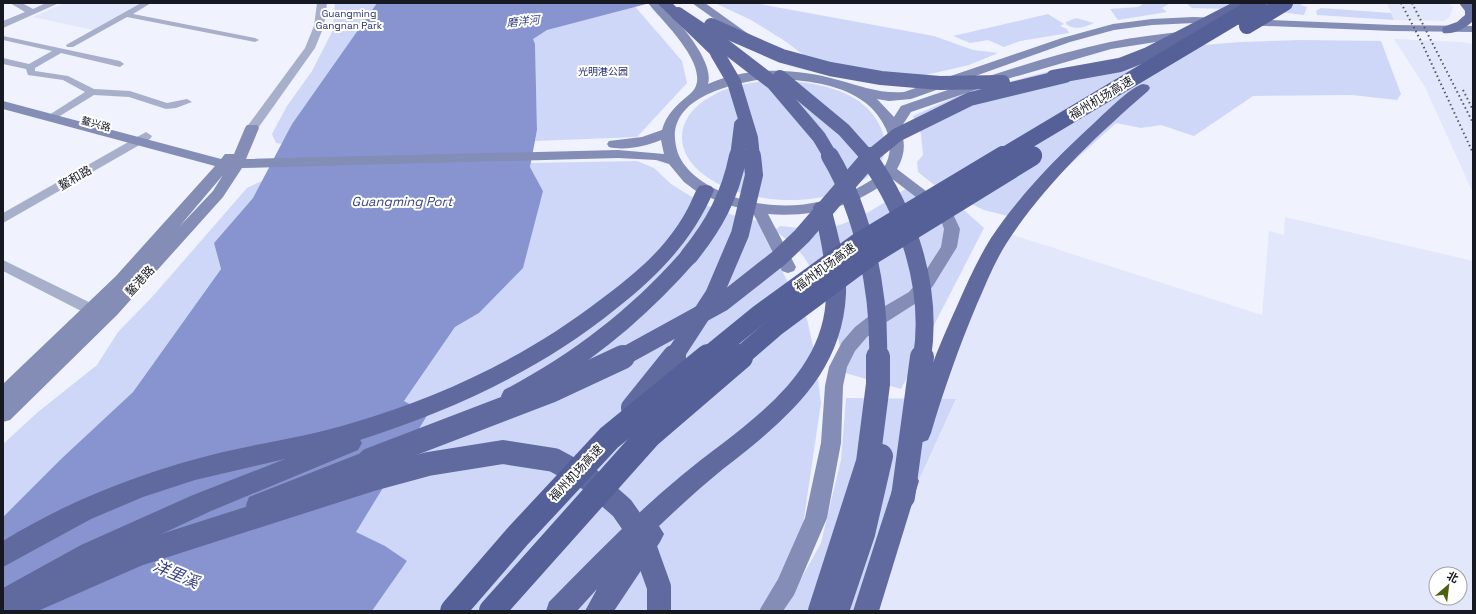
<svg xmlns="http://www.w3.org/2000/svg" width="1476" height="614" viewBox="0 0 1476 614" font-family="'Space Grotesk','Noto Sans SC',sans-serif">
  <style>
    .built { fill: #e2e7fb; fill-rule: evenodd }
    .green { fill: #cfd7f8 }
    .water { fill: #8794d0 }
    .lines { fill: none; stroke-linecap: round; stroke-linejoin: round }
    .minor { fill: #a8afca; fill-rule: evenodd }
    .tertiary { fill: #a8afca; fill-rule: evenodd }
    .secondary { fill: #838db5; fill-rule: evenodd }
    .primary { fill: #6a75a6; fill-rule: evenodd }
    .trunk { fill: #606a9f; fill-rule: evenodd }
    .rail { stroke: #545761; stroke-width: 2; stroke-dasharray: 1.5 3; stroke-linecap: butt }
    .trunk-bridge-far2 { stroke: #606a9f; stroke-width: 14 }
    .trunk-bridge-far1 { stroke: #606a9f; stroke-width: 18 }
    .trunk-bridge { stroke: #606a9f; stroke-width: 24 }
    .motorway-bridge-far2 { stroke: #556098; stroke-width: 16 }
    .motorway-bridge-far1 { stroke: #556098; stroke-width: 20 }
    .motorway-bridge { stroke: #556098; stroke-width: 26 }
    .labels { text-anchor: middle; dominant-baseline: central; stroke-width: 4; stroke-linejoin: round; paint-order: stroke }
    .far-park-label { font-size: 10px; fill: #282f76; stroke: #fff }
    .far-street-label { font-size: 10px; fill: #161922; stroke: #fff }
    .far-water-label { font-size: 11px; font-style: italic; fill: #364088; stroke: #fff }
    .street-label { font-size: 12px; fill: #161922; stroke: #fff }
    .water-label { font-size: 13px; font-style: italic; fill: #364088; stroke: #fff }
    .near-water-label { font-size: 16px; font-style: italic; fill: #364088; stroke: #fff }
  </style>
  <rect width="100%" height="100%" fill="#f0f2fd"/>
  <g class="built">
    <path d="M65 3H140L93 30 33 17Z"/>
    <path d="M1387 3H1448L1453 7 1450 16 1445 21 1394 20Z"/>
    <path d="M1394 39 1461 42 1473 44V193L1425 87Z"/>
    <path d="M1285 217 1473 261V611H859L956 400H934L965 317 1010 234 1262 315 1269 231 1284 235ZM1436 574H1460V598H1436Z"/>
  </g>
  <g class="green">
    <path d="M335 3H377L292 124 283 144 276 143 272 134 287 106 312 71 333 30Z"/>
    <path d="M515 3H632L682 61 687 83 637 137 535 141 537 130 535 44Z"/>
    <path d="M715 3H754L934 36 973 50 998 53 969 65 921 76 899 84 809 59 785 41 751 20Z"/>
    <path d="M1145 3H1170L1162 8 1167 12 1118 20 1110 9 1138 7Z"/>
    <path d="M1189 3H1303L1301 5 1307 7 1304 15 1262 10 1192 8 1188 5Z"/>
    <path d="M1321 8 1391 13 1394 20 1317 15 1316 11Z"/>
    <path d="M1048 14 1064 24 1060 26 1067 29 1069 33 1020 41 1004 47 988 40 970 43 953 36Z"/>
    <path d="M1076 18 1094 23C1085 27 1075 31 1066 24V22Z"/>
    <path d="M1302 40 1381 41 1401 94 1397 100 1352 95 1253 96 1194 136 1161 125 1141 128 1116 123 1065 169 1020 219 984 210 938 188 918 172 917 162 923 155 921 134 913 116 962 94 1054 70 1175 47 1242 42Z"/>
    <path d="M768 80C807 81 863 86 881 128 885 137 887 151 882 160 850 213 746 209 703 174 672 150 676 116 710 97 727 86 748 84 768 80Z"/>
    <path d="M637 161 654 168 671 184 703 204 733 215 757 221 767 242 807 319 815 355 821 403 803 525 763 611H372L407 561 355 533 427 415 404 401 455 327 479 313 543 191 530 167 531 163Z"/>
    <path d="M264 180 253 198 214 243 221 269 133 392 61 459 3 517V444L38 412 97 365 118 332 153 296 247 188Z"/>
    <path d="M911 185 965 211 984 228 901 389 842 372C845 342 821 282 804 257 797 247 784 238 775 230L780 226C793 227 807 229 820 229 850 227 886 202 911 185Z"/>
    <path d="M846 398 956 399 859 611H783L821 543 841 460Z"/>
  </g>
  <path class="water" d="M377 3H650L547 30 533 39 535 44 537 130 530 167 543 191 523 268 479 313 455 327 404 401 428 414 356 532 385 546 407 561 372 611H3V517L61 459 133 392 221 269 214 243 253 198 292 124Z"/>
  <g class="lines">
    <g class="minor">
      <path d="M141 3H151L133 14 255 38 259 40 255 42 127 17 73 47H67L66 45Z"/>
      <path d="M3 36 120 61 124 64 120 67 61 53 35 68V71L68 76 94 89 130 91 167 103 187 99 192 102 176 108 166 109 129 97 94 95 55 119H49V115L85 92 63 80 28 75 26 69 3 64V58L29 64 52 51 3 40Z"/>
    </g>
    <g class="tertiary">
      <path d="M10 3H22L33 9 46 3H59L3 28V21L25 12Z"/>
      <path d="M317 3H327L324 26 315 48 256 131H248L246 128 305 48 314 26Z"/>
      <path d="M146 132 152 136 150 139 3 223V213Z"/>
      <path d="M3 260 97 306 100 310 97 314 92 316 87 314 3 271Z"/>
    </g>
    <g class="secondary">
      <path d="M648 3H660C676 18 715 61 708 84 749 66 796 68 838 80 861 86 880 94 904 92L1062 38 1113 24 1152 19 1194 17 1393 25 1473 26V32L1393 31 1194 23 1152 25 1114 30 1070 42 911 99 889 101 877 99 894 117 901 106C969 83 1040 57 1110 42 1136 37 1162 34 1188 31L1194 34 1188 37 1111 49 1007 79 911 112 900 129C906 143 905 155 897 169L943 204 953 214 960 229 957 247 933 286 921 300 885 323 867 337 855 351 847 367 843 386 841 443 827 518 794 595 783 611H759L778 579 805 518 821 443 825 386 829 367 842 342 855 327 873 313 909 292 921 278 941 247 944 229 941 220 933 210 891 178C858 206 811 218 768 214L796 267 794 271 788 273 782 271 752 211 724 204 696 191 684 182 669 164 656 160 618 158 242 168 223 197 117 315 10 420 3 422V384L116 276 215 166 3 109V101L221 159 225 154H234L245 128 247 125H257L259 128 246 159 618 150 664 154 661 140C646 146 625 151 609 147L607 144 609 141 642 137 662 130C666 114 678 104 690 94 717 71 661 20 648 3ZM772 78C815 81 867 86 886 129 892 143 891 157 883 169 877 178 865 184 856 189 811 212 751 211 708 185 693 176 679 163 676 146 665 96 737 82 772 78ZM223 175 213 191 179 227Z"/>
      <path d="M692 3H705L754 38 752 40H744Z"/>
    </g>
    <path class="primary" d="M1459 3H1471L1473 5V21C1466 28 1454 35 1443 33L1442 30 1443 27 1457 22 1465 15V11Z"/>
    <g class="trunk">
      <path d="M657 3H672L722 50 724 53 722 56H712Z"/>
      <path d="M1143 84 1148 85 1150 88 1148 91C1096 136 1043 186 1006 244 994 263 986 284 977 304 959 347 944 389 931 433L928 440 920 443 912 440 909 433C922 389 938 347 957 306 967 283 978 259 991 238 1019 196 1055 159 1092 125 1103 115 1130 87 1143 84Z"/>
      <path d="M705 185 711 186 714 190C694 239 658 276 617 308 541 370 453 410 360 440L362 443 358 450 211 511 99 563 13 611H3V588L81 545 193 495 285 459 195 480 143 497 91 519 3 567V541C71 499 145 471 223 452 266 442 310 436 352 423 441 397 526 357 600 300 623 283 647 264 666 241 674 231 682 220 688 208 692 201 694 193 699 186Z"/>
      <path d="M822 201 828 203 831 207C838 235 847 264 846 294 842 376 783 422 723 469 701 487 680 506 659 526L664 534 660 542 614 611H585L597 589 577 611H546L549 602C592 558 634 515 681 476 741 426 827 379 826 291 826 262 820 235 813 207L816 203Z"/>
      <path d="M689 250 696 251 698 256 696 261C653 310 606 351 551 385 538 393 520 407 504 402L501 396 504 390C573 354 631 309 682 251Z"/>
      <path d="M384 444 392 447 396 454 392 461 258 516 249 513 246 505 249 497Z"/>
      <path d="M907 470 915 474 919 481 879 611H853L895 481 899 474Z"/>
    </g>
    <g class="rail">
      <path d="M1401 3 1421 41 1473 153"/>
      <path d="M1412 3 1473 123"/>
      <path d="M1463 90 1473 110"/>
    </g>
    <g class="trunk-bridge-far2">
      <path d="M678 14 717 40 773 83 819 137 831 157"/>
      <path d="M711 25 782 56 830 69 881 78 940 83 1003 82"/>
      <path d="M717 53 734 82 751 138 753 157"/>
      <path d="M780 77 844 130 868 157"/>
      <path d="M1053 77 1120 65 1148 54 1247 3"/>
      <path d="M737 157 741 125"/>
      <path d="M870 157 897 135 970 99 1065 76"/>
    </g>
    <g class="trunk-bridge-far1">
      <path d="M830 156C864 213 880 293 878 358"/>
      <path d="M867 156C908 213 933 288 922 358"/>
      <path d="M689 256C714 225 730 196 738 156"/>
      <path d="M621 358 723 302 779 258 802 236 871 156"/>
      <path d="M673 358 714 295 740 234 754 175 752 156"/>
    </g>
    <g class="trunk-bridge">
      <path d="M633 408 674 357"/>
      <path d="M370 460 550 391 623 357"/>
      <path d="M903 497 922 357"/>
      <path d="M8 611 138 554 369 480 428 464 503 452 554 460 589 479 622 508 640 534 659 587V611"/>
      <path d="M820 611 868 462 878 384V357"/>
      <path d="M837 611 863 534 881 456"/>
    </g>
    <g class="motorway-bridge-far2">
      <path d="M1247 26 1285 3"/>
      <path d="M1001 157 1259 3"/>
      <path d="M1030 157 1034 155"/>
    </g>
    <g class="motorway-bridge-far1">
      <path d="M706 358 760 314 858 243 1003 156"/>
      <path d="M739 358 776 326 873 254 1032 156"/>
    </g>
    <g class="motorway-bridge">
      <path d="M453 611 517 537 609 438 708 357"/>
      <path d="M492 611 648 436 740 357"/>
    </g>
  </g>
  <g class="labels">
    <g class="far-park-label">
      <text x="349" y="13">Guangming<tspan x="349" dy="12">Gangnan Park</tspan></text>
      <text x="603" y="71">光明港公园</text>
    </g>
    <g class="far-street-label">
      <text transform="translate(96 124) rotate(15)">鳌兴路</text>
    </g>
    <g class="far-water-label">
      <text transform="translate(523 21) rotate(-6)">磨洋河</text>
    </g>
    <g class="street-label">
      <text transform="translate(1101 98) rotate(-31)">福州机场高速</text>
      <text transform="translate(75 178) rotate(-30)">鳌和路</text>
      <text transform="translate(825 267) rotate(-36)">福州机场高速</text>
      <text transform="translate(140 281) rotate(-47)">鳌港路</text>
      <text transform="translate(576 473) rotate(-47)">福州机场高速</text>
    </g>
    <g class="water-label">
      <text x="402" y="201">Guangming Port</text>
    </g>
    <g class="near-water-label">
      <text transform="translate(176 574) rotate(23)">洋里溪</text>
    </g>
  </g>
  <rect width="1476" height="614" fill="none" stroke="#161922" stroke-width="8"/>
  <g transform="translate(1448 586) rotate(28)"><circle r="19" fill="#ffffff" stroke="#a2a3a7"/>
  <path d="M0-3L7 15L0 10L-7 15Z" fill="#4b610c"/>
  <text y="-6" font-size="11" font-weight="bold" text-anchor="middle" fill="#161922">北</text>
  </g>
</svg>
